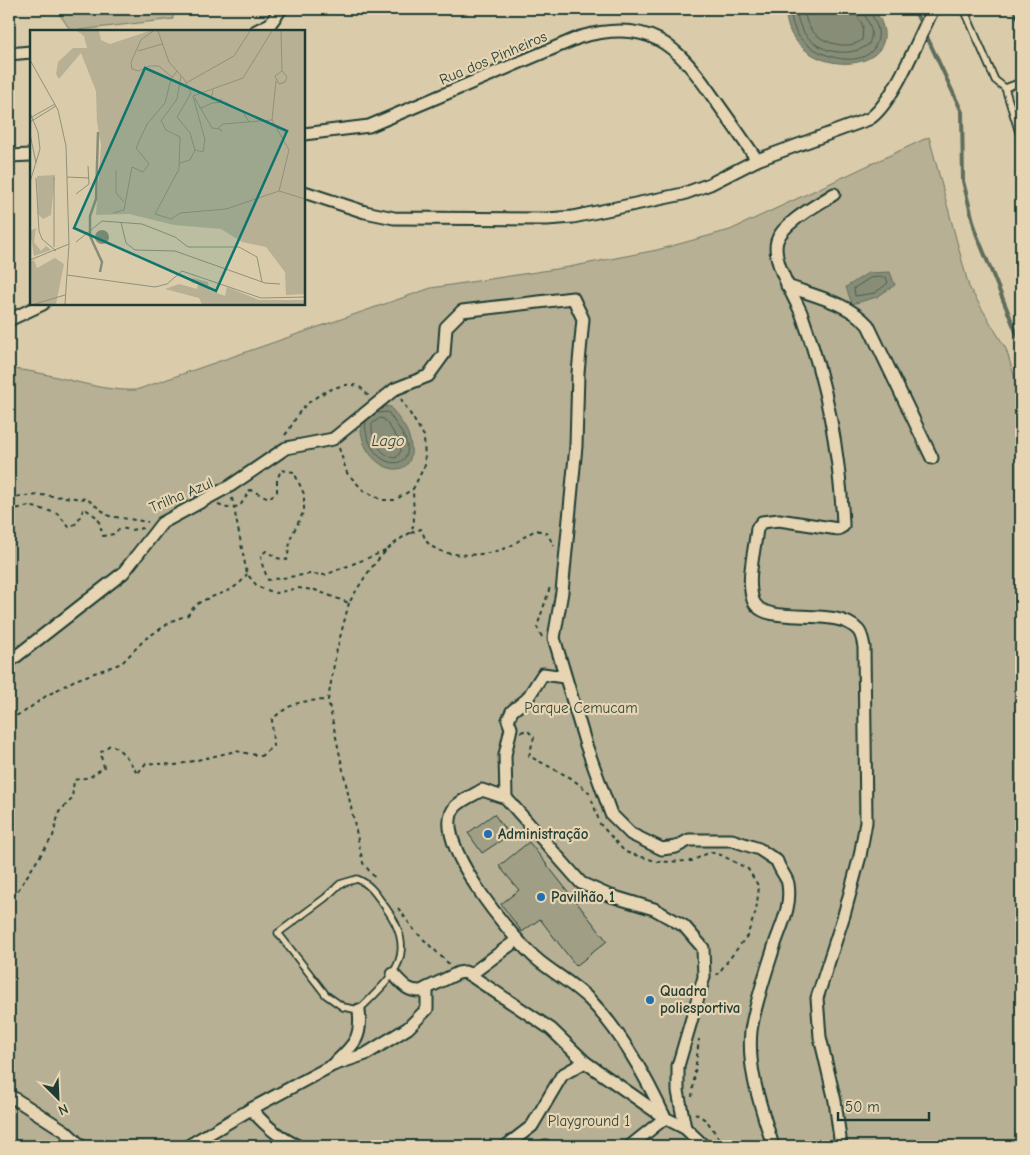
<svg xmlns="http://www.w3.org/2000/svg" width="1030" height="1155" viewBox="0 0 1030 1155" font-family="'Comic Neue',sans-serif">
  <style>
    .green { fill: #b7b094; stroke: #6b7664 }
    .water { fill: #888d77; stroke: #5e6d5c }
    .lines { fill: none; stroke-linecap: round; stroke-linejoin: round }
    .shore { stroke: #495d4f; stroke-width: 1 }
    .stream { stroke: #5e6d5c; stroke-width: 4 }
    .building { fill: #a09f86; stroke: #1f3d34 }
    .lane-casing { stroke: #1f3d34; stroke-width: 9 }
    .street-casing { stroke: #1f3d34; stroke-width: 15 }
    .path { stroke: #1f3d34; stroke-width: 2; stroke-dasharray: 4 4; stroke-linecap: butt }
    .lane { stroke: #e6d4b2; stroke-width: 5.5 }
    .street { stroke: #e6d4b2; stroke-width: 11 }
    .poi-dot { fill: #1f6fb2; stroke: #e6d4b2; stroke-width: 2 }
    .labels { text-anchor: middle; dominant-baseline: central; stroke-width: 4.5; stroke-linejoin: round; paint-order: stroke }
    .street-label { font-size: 15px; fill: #1f3d34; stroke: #e6d4b2 }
    .park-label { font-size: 15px; fill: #2e483e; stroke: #e6d4b2 }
    .poi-label { font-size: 15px; font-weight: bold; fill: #1f3d34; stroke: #e6d4b2; text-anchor: start }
    .water-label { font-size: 16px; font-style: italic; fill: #2f493e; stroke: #e6d4b2 }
    .inset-river { fill: none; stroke: #888d77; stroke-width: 2.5 }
    .inset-road { fill: none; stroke: #8f927b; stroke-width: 1 }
    .view { fill: #0f766e; fill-opacity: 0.15; stroke: #0f766e; stroke-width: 2.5 }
    .inset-edge { fill: none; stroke: #1f3d34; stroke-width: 2.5 }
  </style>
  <rect width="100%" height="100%" fill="#dacbaa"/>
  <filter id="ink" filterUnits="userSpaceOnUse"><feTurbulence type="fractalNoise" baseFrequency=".02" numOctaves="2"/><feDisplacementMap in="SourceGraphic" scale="10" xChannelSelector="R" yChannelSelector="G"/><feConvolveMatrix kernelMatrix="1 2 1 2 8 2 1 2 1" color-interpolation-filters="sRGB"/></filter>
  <g filter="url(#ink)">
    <g class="green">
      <path d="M56 9H173V19L71 31Z"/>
      <path d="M929 137 969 287 1006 349 1020 395 1021 1146H9V369C52 371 94 392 136 390L431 288 569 267 657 250 730 230Z"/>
    </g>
    <g class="water">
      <path d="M785 9H874C914 65 825 83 794 38 788 31 786 18 785 9Z"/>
      <path d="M890 272 895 285 877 297 852 304 846 287 868 273Z"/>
      <path d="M378 406 391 407C396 416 407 427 409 437 424 491 356 471 361 420Z"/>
    </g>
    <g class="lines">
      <g class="shore">
        <path d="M790 9C791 17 793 28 798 35 812 57 871 75 878 38 880 26 872 19 870 9"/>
        <path d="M796 9C797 16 799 25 803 31 816 53 850 59 869 44 876 25 865 24 864 9"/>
        <path d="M804 9C805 14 806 23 810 28 820 43 848 51 862 40L863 26 858 17 857 9"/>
        <path d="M886 277 888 283 875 293 855 296 854 288 870 278Z"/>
        <path d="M380 418 384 419 398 439 401 451 396 458C381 457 370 437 372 424Z"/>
        <path d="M366 421C364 429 367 436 370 443 384 475 420 465 403 435 399 427 393 420 388 412L376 413"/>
      </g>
      <path class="stream" d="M914 9 962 112 963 181 976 233 1021 344"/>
    </g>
    <g class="building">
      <path d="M494 814 509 835 482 853 468 833Z"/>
      <path d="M529 842 607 941 576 966 540 919 522 932 501 904 519 890 499 866Z"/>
    </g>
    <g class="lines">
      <defs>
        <g id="lane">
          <path d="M964 9 995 80 1005 88 1021 82"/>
          <path d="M1017 9 1021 17"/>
          <path d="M1005 88 1021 139"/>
          <path d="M357 879C371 884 377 896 386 908 420 955 392 977 359 1010L343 1007 326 995 278 933 325 898 340 884Z"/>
        </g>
        <g id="street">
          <path d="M256 31 270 24 281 9"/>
          <path d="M9 54 31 52"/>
          <path d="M304 134 369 126 580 37C648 18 676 43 713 97 728 118 743 139 757 160"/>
          <path d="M9 156 31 155"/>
          <path d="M304 192 365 212 394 218 547 219 573 217 683 194 710 184 757 160 869 119C893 104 919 37 933 9"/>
          <path d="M834 194C819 204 782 223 777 241 771 261 795 297 802 315 827 385 839 449 843 523V526L838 529 779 520 762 522 757 528C755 550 746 579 753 600 763 629 836 604 858 630 862 634 863 642 864 647L866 822 860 856 844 915 817 998 820 1037 835 1101 841 1146"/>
          <path d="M787 286C815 296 848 303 868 325L932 458"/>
          <path d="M9 320 43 304"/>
          <path d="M9 662 123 573 162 523 230 486 286 448 333 439 395 389 428 376 444 354 446 327 462 311 573 298 583 319 578 373 576 446 562 592 554 638 586 745 611 814 631 834 662 849 676 847 689 840H732L759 849 777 861C779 869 788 879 788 884 792 908 780 927 773 950 766 972 754 1008 751 1031 747 1071 762 1109 773 1146"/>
          <path d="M506 798 505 755 511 728 508 720 512 711 527 699 543 674 564 677"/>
          <path d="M393 974C402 983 407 992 421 991L458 973 465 972 470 975 551 1029 585 1062 665 1118 685 1128 704 1146"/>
          <path d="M470 975 517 940"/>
          <path d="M336 1062C355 1044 362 1037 359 1010"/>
          <path d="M9 1095 65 1131 81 1146"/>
          <path d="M251 1109C264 1124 279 1138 298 1146"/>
          <path d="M188 1146 251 1109 333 1065 366 1054 408 1028 427 1009V988"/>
          <path d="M506 1146 532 1126 562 1075 585 1062"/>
          <path d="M545 1146H546"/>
          <path d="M630 1146 665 1118C646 1077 622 1033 590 1000 575 985 555 974 539 961 514 941 426 836 456 806 463 799 474 795 482 790L506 798 581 883 608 895 654 909 684 926 703 948 704 977 678 1066V1091L685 1128"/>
        </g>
      </defs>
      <use href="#lane" class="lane-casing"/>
      <use href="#street" class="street-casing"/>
      <g class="path">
        <path d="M285 435C292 427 295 417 302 409 312 397 346 377 361 388 364 390 367 394 369 397"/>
        <path d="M339 448 347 473 363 490 382 500H395L413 489"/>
        <path d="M9 497 40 495 87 499 109 516 148 522"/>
        <path d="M232 498 247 574 258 587 276 593 298 588 315 590 349 603C364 577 382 548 410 533L414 524 413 489 425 465 424 436 401 399"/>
        <path d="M218 505 227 508 240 506 250 490 269 498 277 492V480L281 470 294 472 304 494V511L291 537 287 560 277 558 266 551 261 555 262 564 268 580 310 574 325 575 388 550"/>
        <path d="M9 510 29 506 57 513 69 527 77 523 84 508 98 518 103 536 114 534 120 528 131 530 143 528"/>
        <path d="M411 533 421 529C423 533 425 540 428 543 444 561 495 556 514 544 521 539 528 534 536 530L547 533 554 546"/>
        <path d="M349 603 336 653 328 700 363 863 375 878"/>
        <path d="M542 637 537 627 550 587"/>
        <path d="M9 719 24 712 46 696 75 680 122 663 145 639 174 620 188 615C201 591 231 600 247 574"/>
        <path d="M521 732 527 730 534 737 529 756 571 778 590 793"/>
        <path d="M592 800 600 824 625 852 659 862 692 861 710 852 721 855 748 869 759 887 756 911 747 936 717 975"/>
        <path d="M9 904 53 836 59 812 72 799 74 780 90 777 104 767 100 753 111 744C123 752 131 761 137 774L146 763 176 765 236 751 261 756 273 746 272 719C295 701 299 701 328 700"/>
        <path d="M398 908 415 931 450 965"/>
        <path d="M692 1097 699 1039"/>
        <path d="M695 1113 707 1121 724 1146"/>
      </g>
      <use href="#lane" class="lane"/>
      <use href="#street" class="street"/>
    </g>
  </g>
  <g class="poi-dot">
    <circle cx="488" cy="834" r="5"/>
    <circle cx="541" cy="897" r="5"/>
    <circle cx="650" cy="1000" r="5"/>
  </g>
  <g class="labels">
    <g class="street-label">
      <text transform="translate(493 58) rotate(-23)">Rua dos Pinheiros</text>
      <text transform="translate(181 495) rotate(-23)">Trilha Azul</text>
    </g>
    <g class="park-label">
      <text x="581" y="708">Parque Cemucam</text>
      <text x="589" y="1121">Playground 1</text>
    </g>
    <g class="poi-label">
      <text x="498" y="834">Administração</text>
      <text x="551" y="897">Pavilhão 1</text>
      <text x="660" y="991">Quadra<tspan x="660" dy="17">poliesportiva</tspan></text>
    </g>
    <g class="water-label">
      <text x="388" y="441">Lago</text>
    </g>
  </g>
  <g transform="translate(30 30)">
    <rect width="275" height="275" fill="#dacbaa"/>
    <path d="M47 1H69L71 10 80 14 119 1H275V264L256 265 255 242 236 217 212 212 191 199 144 195 99 184 66 185 71 115 67 92 66 61 51 23 29 49 26 44 28 32 43 18H57L54 6ZM25 145 21 185 13 189 8 184 7 146ZM6 198 4 212 11 221 16 216 21 220 4 226 0 201ZM25 228 34 234 26 274H0V232L4 230 7 238ZM163 248 178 252 179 260 195 266 197 257 229 270H275V274H172L169 268 135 259 149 254 167 259 168 254 161 253Z" fill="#b7b094"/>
    <path d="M65 207a7 7 0 1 1 14 0a7 7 0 1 1-14 0Z" fill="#888d77"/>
    <path class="inset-river" d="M68 102 66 169 60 186V206L72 232 70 242"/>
    <path class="inset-road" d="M123 1 111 10 101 32 102 39 109 41 119 36H129L142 47M128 1 139 32 154 49 161 63M251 1 252 41 257 47 255 52 249 54 245 46 252 41M108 21 132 14M0 30 28 80 36 116 39 214 35 274M151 46 147 69 131 91 136 100 150 107 149 139 125 184 141 189 150 183 196 179 249 161M156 53 204 26 220 1M183 60 181 69 193 70M161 63 147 87 160 103 165 120 173 122 175 110 163 66 213 48 242 1M164 67 182 98 190 99 192 102M171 78 182 73 195 72 213 82 219 92M0 83 8 102 10 119 0 152M0 88 25 74M242 90 259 120 249 161 275 169M0 92 26 76M188 98 193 94 242 90 246 51M0 104 6 133M150 133 160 130 165 120M86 140V163L94 172M24 147V217M37 147 59 148M6 148 9 201 12 209 26 221M46 164 59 154 58 136M83 183 94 180 102 137 113 142 119 134 106 118 117 94 135 73 141 49 147 41M91 192 96 213 105 220 145 221 235 253 250 254M46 212 72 191 112 194 145 207 158 217H209L227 227 232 252M0 230 39 214M37 245 125 257 137 254 152 241 231 268 275 267M5 274 35 265"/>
    <path class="view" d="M115 38 257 101 186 261 44 198Z"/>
    <rect width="275" height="275" class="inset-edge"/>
  </g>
  <rect width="1030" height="1155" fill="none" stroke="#e6d4b2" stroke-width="30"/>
  <rect x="15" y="15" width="1000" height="1125" fill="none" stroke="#1f3d34" stroke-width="2" filter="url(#ink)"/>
  <g transform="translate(58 1098) rotate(156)" stroke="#e6d4b2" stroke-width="4" paint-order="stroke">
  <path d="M0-4L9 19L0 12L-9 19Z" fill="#1f3d34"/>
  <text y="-8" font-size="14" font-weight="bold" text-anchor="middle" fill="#1f3d34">N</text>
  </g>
  <path d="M838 1112v8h91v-8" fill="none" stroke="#1f3d34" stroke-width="2.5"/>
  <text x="845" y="1112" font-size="15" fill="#1f3d34" stroke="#e6d4b2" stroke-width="4" paint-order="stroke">50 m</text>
</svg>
